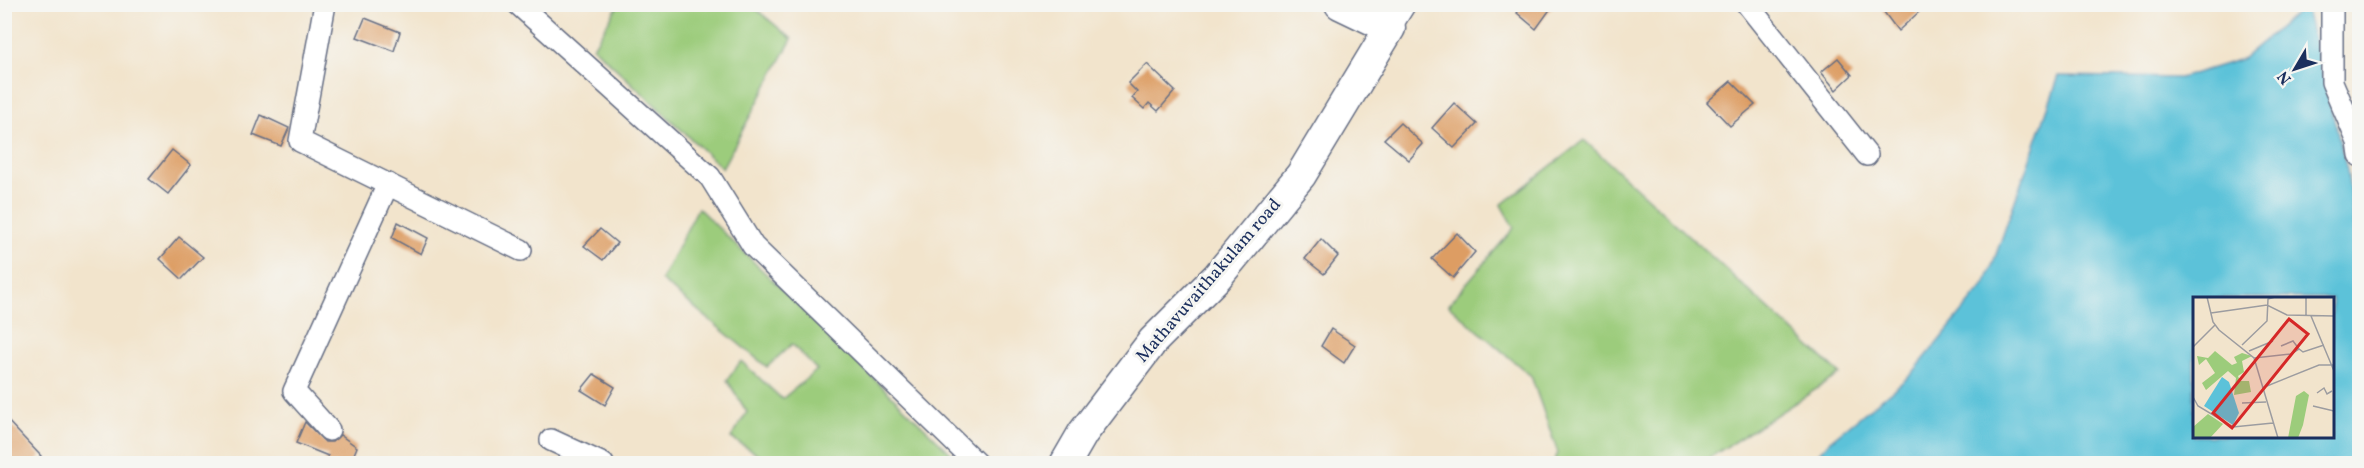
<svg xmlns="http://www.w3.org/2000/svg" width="2364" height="468" viewBox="0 0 2364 468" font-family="Vollkorn,serif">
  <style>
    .green { fill: #9ccc7b; stroke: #5c7e6c; stroke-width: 1.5 }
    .water { fill: #5cc2d9; stroke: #3c789c; stroke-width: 1.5; fill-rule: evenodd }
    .building { fill: #dd9d63 }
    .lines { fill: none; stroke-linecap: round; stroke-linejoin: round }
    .street-casing { stroke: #666e84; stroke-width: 24 }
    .secondary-casing { stroke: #666e84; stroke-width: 33 }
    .street { stroke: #fff; stroke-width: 21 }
    .secondary { stroke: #fff; stroke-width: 30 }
    .labels { text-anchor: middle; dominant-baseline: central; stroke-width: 6; stroke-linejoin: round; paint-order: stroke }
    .street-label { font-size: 18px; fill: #1b2f5e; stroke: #f6f6f2 }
    .inset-road { fill: none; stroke: #9c9ca0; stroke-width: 1.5 }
    .view { fill: #d62828; fill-opacity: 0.15; stroke: #d62828; stroke-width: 3 }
    .inset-edge { fill: none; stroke: #1b2f5e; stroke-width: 3 }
  </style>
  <rect width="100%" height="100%" fill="#f6f6f2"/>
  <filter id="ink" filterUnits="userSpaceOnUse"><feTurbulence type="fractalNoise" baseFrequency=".0167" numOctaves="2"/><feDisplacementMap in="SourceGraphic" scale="12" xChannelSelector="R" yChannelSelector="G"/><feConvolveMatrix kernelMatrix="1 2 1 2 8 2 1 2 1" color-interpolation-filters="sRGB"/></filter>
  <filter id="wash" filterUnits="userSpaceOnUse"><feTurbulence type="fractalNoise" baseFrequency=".008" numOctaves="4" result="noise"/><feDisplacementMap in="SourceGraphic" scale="24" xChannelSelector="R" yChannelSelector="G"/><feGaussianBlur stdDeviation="1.35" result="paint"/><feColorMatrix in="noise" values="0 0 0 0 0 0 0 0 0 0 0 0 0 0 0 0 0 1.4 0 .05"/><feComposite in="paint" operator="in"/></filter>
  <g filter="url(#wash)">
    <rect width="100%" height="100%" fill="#f2e4cc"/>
    <g class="green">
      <path d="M619 4 751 5 792 39 722 168 593 47Z"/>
      <path d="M1584 140 1840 374 1701 463H1553L1558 453 1531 376 1448 305 1514 228 1501 205Z"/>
      <path d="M698 208 961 463H772L731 438 747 412 727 380 741 361 782 399 817 370 792 344 767 367 661 280Z"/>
    </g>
    <path class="water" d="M2305 6 2347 170 2359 258V463L1809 464 1830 441 1911 375 1986 283 2059 76 2180 78 2242 59ZM2194 298H2332V436H2194Z"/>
    <g id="blocks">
      <g class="building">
        <path d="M1524 4H1554L1536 29 1517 13Z"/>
        <path d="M1878 4H1913L1919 12 1898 31Z"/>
        <path d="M365 18 400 32 394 51 357 37Z"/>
        <path d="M1838 58 1852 75 1836 90 1821 72Z"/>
        <path d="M1147 64 1175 91 1158 111 1149 103 1144 109 1132 98 1137 92 1128 83Z"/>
        <path d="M1731 81 1755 105 1730 126 1707 102Z"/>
        <path d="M1454 103 1477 124 1454 148 1432 128Z"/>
        <path d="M261 115 289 128 281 146 253 135Z"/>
        <path d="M1400 123 1423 144 1409 160 1384 139Z"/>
        <path d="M172 150 191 165 168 194 149 179Z"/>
        <path d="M398 222 428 238 421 254 392 238Z"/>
        <path d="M600 229 617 243 603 260 584 246Z"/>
        <path d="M1457 233 1475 252 1453 278 1432 259Z"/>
        <path d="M179 237 203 257 182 279 160 259Z"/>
        <path d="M1321 239 1338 256 1324 274 1305 259Z"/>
        <path d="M1331 329 1355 345 1344 363 1321 346Z"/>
        <path d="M594 374 615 387 605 405 581 390Z"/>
        <path d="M4 417 41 456 34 464H4Z"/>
        <path d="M305 422 325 442H332L340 435 357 447 350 464H324L328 456 296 443Z"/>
      </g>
    </g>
  </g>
  <g filter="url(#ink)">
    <use href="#blocks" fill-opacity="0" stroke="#666e84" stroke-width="1.5"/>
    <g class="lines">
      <defs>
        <g id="street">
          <path d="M325 4 300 141 521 250"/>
          <path d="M518 4 710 177 753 246 977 464"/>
          <path d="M1747 4 1867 155"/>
          <path d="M2332 4V82L2358 142 2360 156"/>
          <path d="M1390 28 1405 4"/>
          <path d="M329 430 294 391 388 184"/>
          <path d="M551 440 603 464"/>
        </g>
        <path id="secondary" d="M1065 464 1083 433 1153 341 1217 277 1301 175 1390 28 1340 4"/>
      </defs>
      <use href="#street" class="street-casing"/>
      <use href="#secondary" class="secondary-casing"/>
      <use href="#street" class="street"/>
      <use href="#secondary" class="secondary"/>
    </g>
  </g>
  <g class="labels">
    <g class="street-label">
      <text transform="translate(1209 281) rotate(-49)">Mathavuvaithakulam road</text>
    </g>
  </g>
  <g transform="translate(2193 297)">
    <rect width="141" height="141" fill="#f2e4cc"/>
    <path d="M22 54 39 68 44 66 41 60 49 56 59 59 49 64 51 75 45 79 47 84H56L58 95 41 98 43 81 35 74 13 93 9 86 22 76 13 62 6 68 4 59 15 61ZM111 94 116 98 110 128 105 141H95L103 99ZM15 117 30 127 17 141H0V130Z" fill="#9ccc7b"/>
    <path d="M29 80 36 85 46 116 40 128 11 109Z" fill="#5cc2d9"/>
    <path class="inset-road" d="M14 0 20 25 26 33 61 61 85 141M18 16 74 8 94 18 141 19M113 19V0M118 19 141 74M49 48 74 24 75 2 82 0M88 49 100 44 106 52M0 50 22 28M56 54 80 44M61 61 98 57 106 52 110 55 131 48M69 91 126 68H141M124 96 131 91 134 97 139 94M0 100 5 109 40 130 80 126M49 106 73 105M120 109 141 114"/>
    <path class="view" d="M96 22 115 37 39 131 20 116Z"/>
    <rect width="141" height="141" class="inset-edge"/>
  </g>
  <rect width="2364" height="468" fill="none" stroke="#f6f6f2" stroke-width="24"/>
  <g transform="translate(2295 69) rotate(231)" stroke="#f6f6f2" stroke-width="4.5" paint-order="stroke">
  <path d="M0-4.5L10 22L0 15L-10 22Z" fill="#1b2f5e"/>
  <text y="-9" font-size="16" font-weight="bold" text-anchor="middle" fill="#1b2f5e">N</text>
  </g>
</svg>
